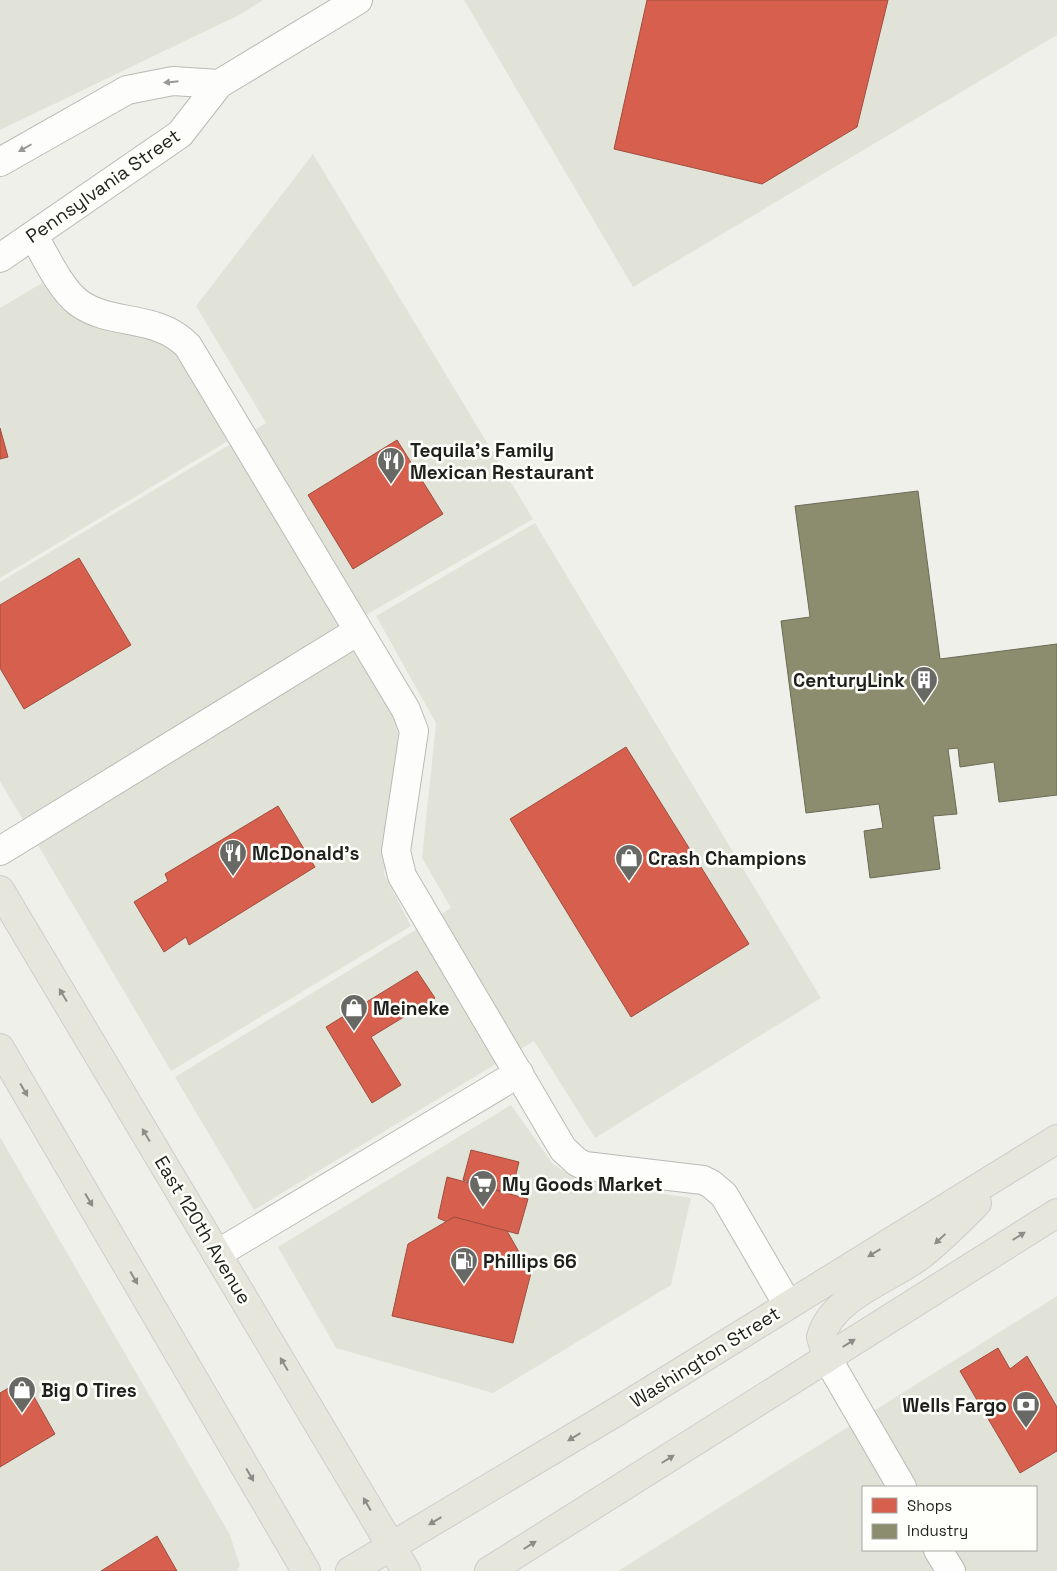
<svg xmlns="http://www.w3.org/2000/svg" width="1057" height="1571" viewBox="0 0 1057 1571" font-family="'Space Grotesk',sans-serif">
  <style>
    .built { fill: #e2e3d8; fill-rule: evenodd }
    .shops { fill: #d6604d; stroke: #9f4d3f }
    .industry { fill: #8c8c6e; stroke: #6b6c56 }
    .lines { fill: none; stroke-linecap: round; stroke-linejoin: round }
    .minor-casing { stroke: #babab6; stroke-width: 30 }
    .major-casing { stroke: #cdcdcb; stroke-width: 30 }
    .minor { stroke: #fdfdfc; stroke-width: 28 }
    .major { stroke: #e6e6dd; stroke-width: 28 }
    .oneway { fill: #999a98 }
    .oneway2 { fill: #8c8d87 }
    .labels { text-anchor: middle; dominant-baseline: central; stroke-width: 5; stroke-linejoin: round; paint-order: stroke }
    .street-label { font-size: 19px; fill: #1f201d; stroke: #fefffa }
    .poi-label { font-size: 19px; font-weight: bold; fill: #1f201d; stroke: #fefffa; text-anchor: start }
  </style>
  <rect width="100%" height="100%" fill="#f0f0eb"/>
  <g class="built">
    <path d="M0 0H263L239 15 0 130Z"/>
    <path d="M464 0H1057V35L633 287Z"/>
    <path d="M313 154 533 519 340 630 397 721 399 746 384 874 411 926 171 1071 0 781V582L266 423 196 306Z"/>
    <path d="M42 283 75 319 119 328 178 349 233 438 0 578V308Z"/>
    <path d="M535 523 821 998 595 1138 534 1041 254 1210 175 1077 451 908 422 858 436 723 376 616Z"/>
    <path d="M511 1105 553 1164 579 1181 691 1198 671 1285 493 1393 336 1348 278 1247Z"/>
    <path d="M0 1137 230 1535 240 1565 237 1571H0Z"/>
    <path d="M1057 1296V1571H618ZM863 1487H1036V1550H863Z"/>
  </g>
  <g class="shops">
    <path d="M647 0H888L857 127 762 184 614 149Z"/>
    <path d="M0 428 8 457 0 459Z"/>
    <path d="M397 440 443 514 353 569 308 495Z"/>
    <path d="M79 558 131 645 24 709 0 668V605Z"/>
    <path d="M626 747 749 944 631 1017 510 819Z"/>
    <path d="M278 806 315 867 189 945 186 937 164 952 134 902 168 881 165 874Z"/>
    <path d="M417 971 435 998 371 1037 401 1085 372 1103 326 1027Z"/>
    <path d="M471 1150 519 1162 511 1194 463 1180Z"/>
    <path d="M447 1177 528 1199 518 1234 454 1217 447 1222 438 1218Z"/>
    <path d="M454 1217 507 1231 531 1273 513 1343 392 1316 408 1244Z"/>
    <path d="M998 1348 1010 1369 1027 1356 1057 1407V1451L1020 1473 960 1371Z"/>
    <path d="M24 1379 55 1434 0 1467V1393Z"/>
    <path d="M157 1536 177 1571H101Z"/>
  </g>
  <path class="industry" d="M918 491 940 659 1057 644V795L999 802 994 762 960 767 958 748 948 749 957 814 933 816 940 869 870 878 864 831 883 828 879 804 806 813 781 621 810 617 795 506Z"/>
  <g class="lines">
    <defs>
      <g id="minor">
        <path d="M0 162 127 90 173 81 219 84"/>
        <path d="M34 236C45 256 61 290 79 303 111 326 158 314 188 346L406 710 414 731 396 851 402 876 563 1149 577 1162 585 1166 703 1180 711 1184 724 1195 788 1305"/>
        <path d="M0 258 180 134 219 84 358 0"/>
        <path d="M0 851 358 631"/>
        <path d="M217 1254 519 1073"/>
        <path d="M827 1358 902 1487"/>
        <path d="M938 1550 951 1571"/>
      </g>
      <g id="major">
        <path d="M0 890 406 1571"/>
        <path d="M0 1048 306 1571"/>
        <path d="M827 1358 821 1337C832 1297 889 1279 920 1256 941 1240 959 1221 977 1203"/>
        <path d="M350 1571 616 1412 1057 1139"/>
        <path d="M489 1571 1057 1213"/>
      </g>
    </defs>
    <use href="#minor" class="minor-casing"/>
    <use href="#major" class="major-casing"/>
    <use href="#minor" class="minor"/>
    <use href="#major" class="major"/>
  </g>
  <defs><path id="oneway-solid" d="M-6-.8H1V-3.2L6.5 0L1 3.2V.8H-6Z" transform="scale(1.25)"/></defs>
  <g class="oneway">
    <use href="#oneway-solid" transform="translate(171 82) rotate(174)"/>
    <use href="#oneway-solid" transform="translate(25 148) rotate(150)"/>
  </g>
  <g class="oneway2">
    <use href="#oneway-solid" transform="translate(63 995) rotate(-121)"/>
    <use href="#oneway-solid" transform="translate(24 1090) rotate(60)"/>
    <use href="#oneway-solid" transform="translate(146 1135) rotate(-121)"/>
    <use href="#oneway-solid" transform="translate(89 1200) rotate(59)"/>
    <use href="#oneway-solid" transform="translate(1019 1236) rotate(-32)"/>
    <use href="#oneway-solid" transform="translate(940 1239) rotate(137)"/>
    <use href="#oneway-solid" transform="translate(874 1253) rotate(149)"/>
    <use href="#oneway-solid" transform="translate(134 1278) rotate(60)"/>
    <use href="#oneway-solid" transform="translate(849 1343) rotate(-32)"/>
    <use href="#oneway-solid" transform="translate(284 1364) rotate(-121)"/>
    <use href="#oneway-solid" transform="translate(574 1437) rotate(149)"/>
    <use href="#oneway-solid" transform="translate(668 1459) rotate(-32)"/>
    <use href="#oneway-solid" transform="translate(250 1475) rotate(60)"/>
    <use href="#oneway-solid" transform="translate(367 1504) rotate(-120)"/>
    <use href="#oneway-solid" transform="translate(435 1521) rotate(149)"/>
    <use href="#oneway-solid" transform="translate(530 1545) rotate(-32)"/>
  </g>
  <defs>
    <symbol id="restaurant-pin" viewBox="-11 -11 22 30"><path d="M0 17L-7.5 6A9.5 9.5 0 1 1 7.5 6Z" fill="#686965" stroke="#fefffa"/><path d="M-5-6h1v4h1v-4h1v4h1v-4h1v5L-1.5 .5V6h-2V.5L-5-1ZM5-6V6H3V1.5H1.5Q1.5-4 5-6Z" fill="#fff"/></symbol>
    <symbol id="building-pin" viewBox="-11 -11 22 30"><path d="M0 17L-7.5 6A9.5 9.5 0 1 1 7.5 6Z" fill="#686965" stroke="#fefffa"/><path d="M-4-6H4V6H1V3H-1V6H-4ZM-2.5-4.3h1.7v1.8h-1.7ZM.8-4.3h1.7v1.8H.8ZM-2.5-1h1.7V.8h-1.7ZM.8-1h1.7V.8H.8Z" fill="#fff"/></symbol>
    <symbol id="shop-pin" viewBox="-11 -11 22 30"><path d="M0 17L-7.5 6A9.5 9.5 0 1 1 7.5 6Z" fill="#686965" stroke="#fefffa"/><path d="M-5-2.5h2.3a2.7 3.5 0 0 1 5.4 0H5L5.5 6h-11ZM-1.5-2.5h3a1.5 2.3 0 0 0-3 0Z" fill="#fff"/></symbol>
    <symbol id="supermarket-pin" viewBox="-11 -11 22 30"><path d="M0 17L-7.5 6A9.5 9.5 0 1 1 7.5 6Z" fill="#686965" stroke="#fefffa"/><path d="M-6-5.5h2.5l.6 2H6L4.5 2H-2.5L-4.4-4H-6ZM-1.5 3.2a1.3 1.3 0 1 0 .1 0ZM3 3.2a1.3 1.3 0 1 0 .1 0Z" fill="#fff"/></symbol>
    <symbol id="fuel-pin" viewBox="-11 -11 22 30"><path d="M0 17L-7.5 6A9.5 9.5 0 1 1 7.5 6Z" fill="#686965" stroke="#fefffa"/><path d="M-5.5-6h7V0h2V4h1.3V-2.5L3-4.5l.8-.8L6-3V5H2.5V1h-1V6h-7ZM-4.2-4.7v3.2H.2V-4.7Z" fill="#fff"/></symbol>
    <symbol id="bank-pin" viewBox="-11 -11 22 30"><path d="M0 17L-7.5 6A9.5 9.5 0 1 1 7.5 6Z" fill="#686965" stroke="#fefffa"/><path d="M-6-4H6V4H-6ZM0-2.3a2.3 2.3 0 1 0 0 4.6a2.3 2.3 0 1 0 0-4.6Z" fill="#fff"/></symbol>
  </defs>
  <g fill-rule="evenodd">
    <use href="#restaurant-pin" x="375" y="445" width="32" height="43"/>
    <use href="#building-pin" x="908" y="664" width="32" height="43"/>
    <use href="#restaurant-pin" x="217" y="837" width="32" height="43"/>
    <use href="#shop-pin" x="613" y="842" width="32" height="43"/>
    <use href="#shop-pin" x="338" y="992" width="32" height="43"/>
    <use href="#supermarket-pin" x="467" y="1168" width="32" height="43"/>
    <use href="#fuel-pin" x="448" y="1245" width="32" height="43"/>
    <use href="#shop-pin" x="6" y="1374" width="32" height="43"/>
    <use href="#bank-pin" x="1010" y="1389" width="32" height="43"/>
  </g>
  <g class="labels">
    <g class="street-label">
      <text transform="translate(103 186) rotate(-35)">Pennsylvania Street</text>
      <text transform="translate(203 1230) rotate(59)">East 120th Avenue</text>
      <text transform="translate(705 1357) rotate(-32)">Washington Street</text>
    </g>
    <g class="poi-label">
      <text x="410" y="450">Tequila's Family<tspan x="410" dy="22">Mexican Restaurant</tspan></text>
      <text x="905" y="680" text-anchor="end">CenturyLink</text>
      <text x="252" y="853">McDonald's</text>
      <text x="648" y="858">Crash Champions</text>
      <text x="373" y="1008">Meineke</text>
      <text x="502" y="1184">My Goods Market</text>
      <text x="483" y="1261">Phillips 66</text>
      <text x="41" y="1390">Big O Tires</text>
      <text x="1007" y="1405" text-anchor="end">Wells Fargo</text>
    </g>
  </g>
  <rect x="862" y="1486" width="175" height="65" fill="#fefffa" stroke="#a5a6a2"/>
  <rect x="872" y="1498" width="25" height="15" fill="#d6604d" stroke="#a5a6a2"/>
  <text x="907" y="1511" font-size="15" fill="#1f201d">Shops</text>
  <rect x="872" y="1524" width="25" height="15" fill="#8c8c6e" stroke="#a5a6a2"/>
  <text x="907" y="1536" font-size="15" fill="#1f201d">Industry</text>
</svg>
